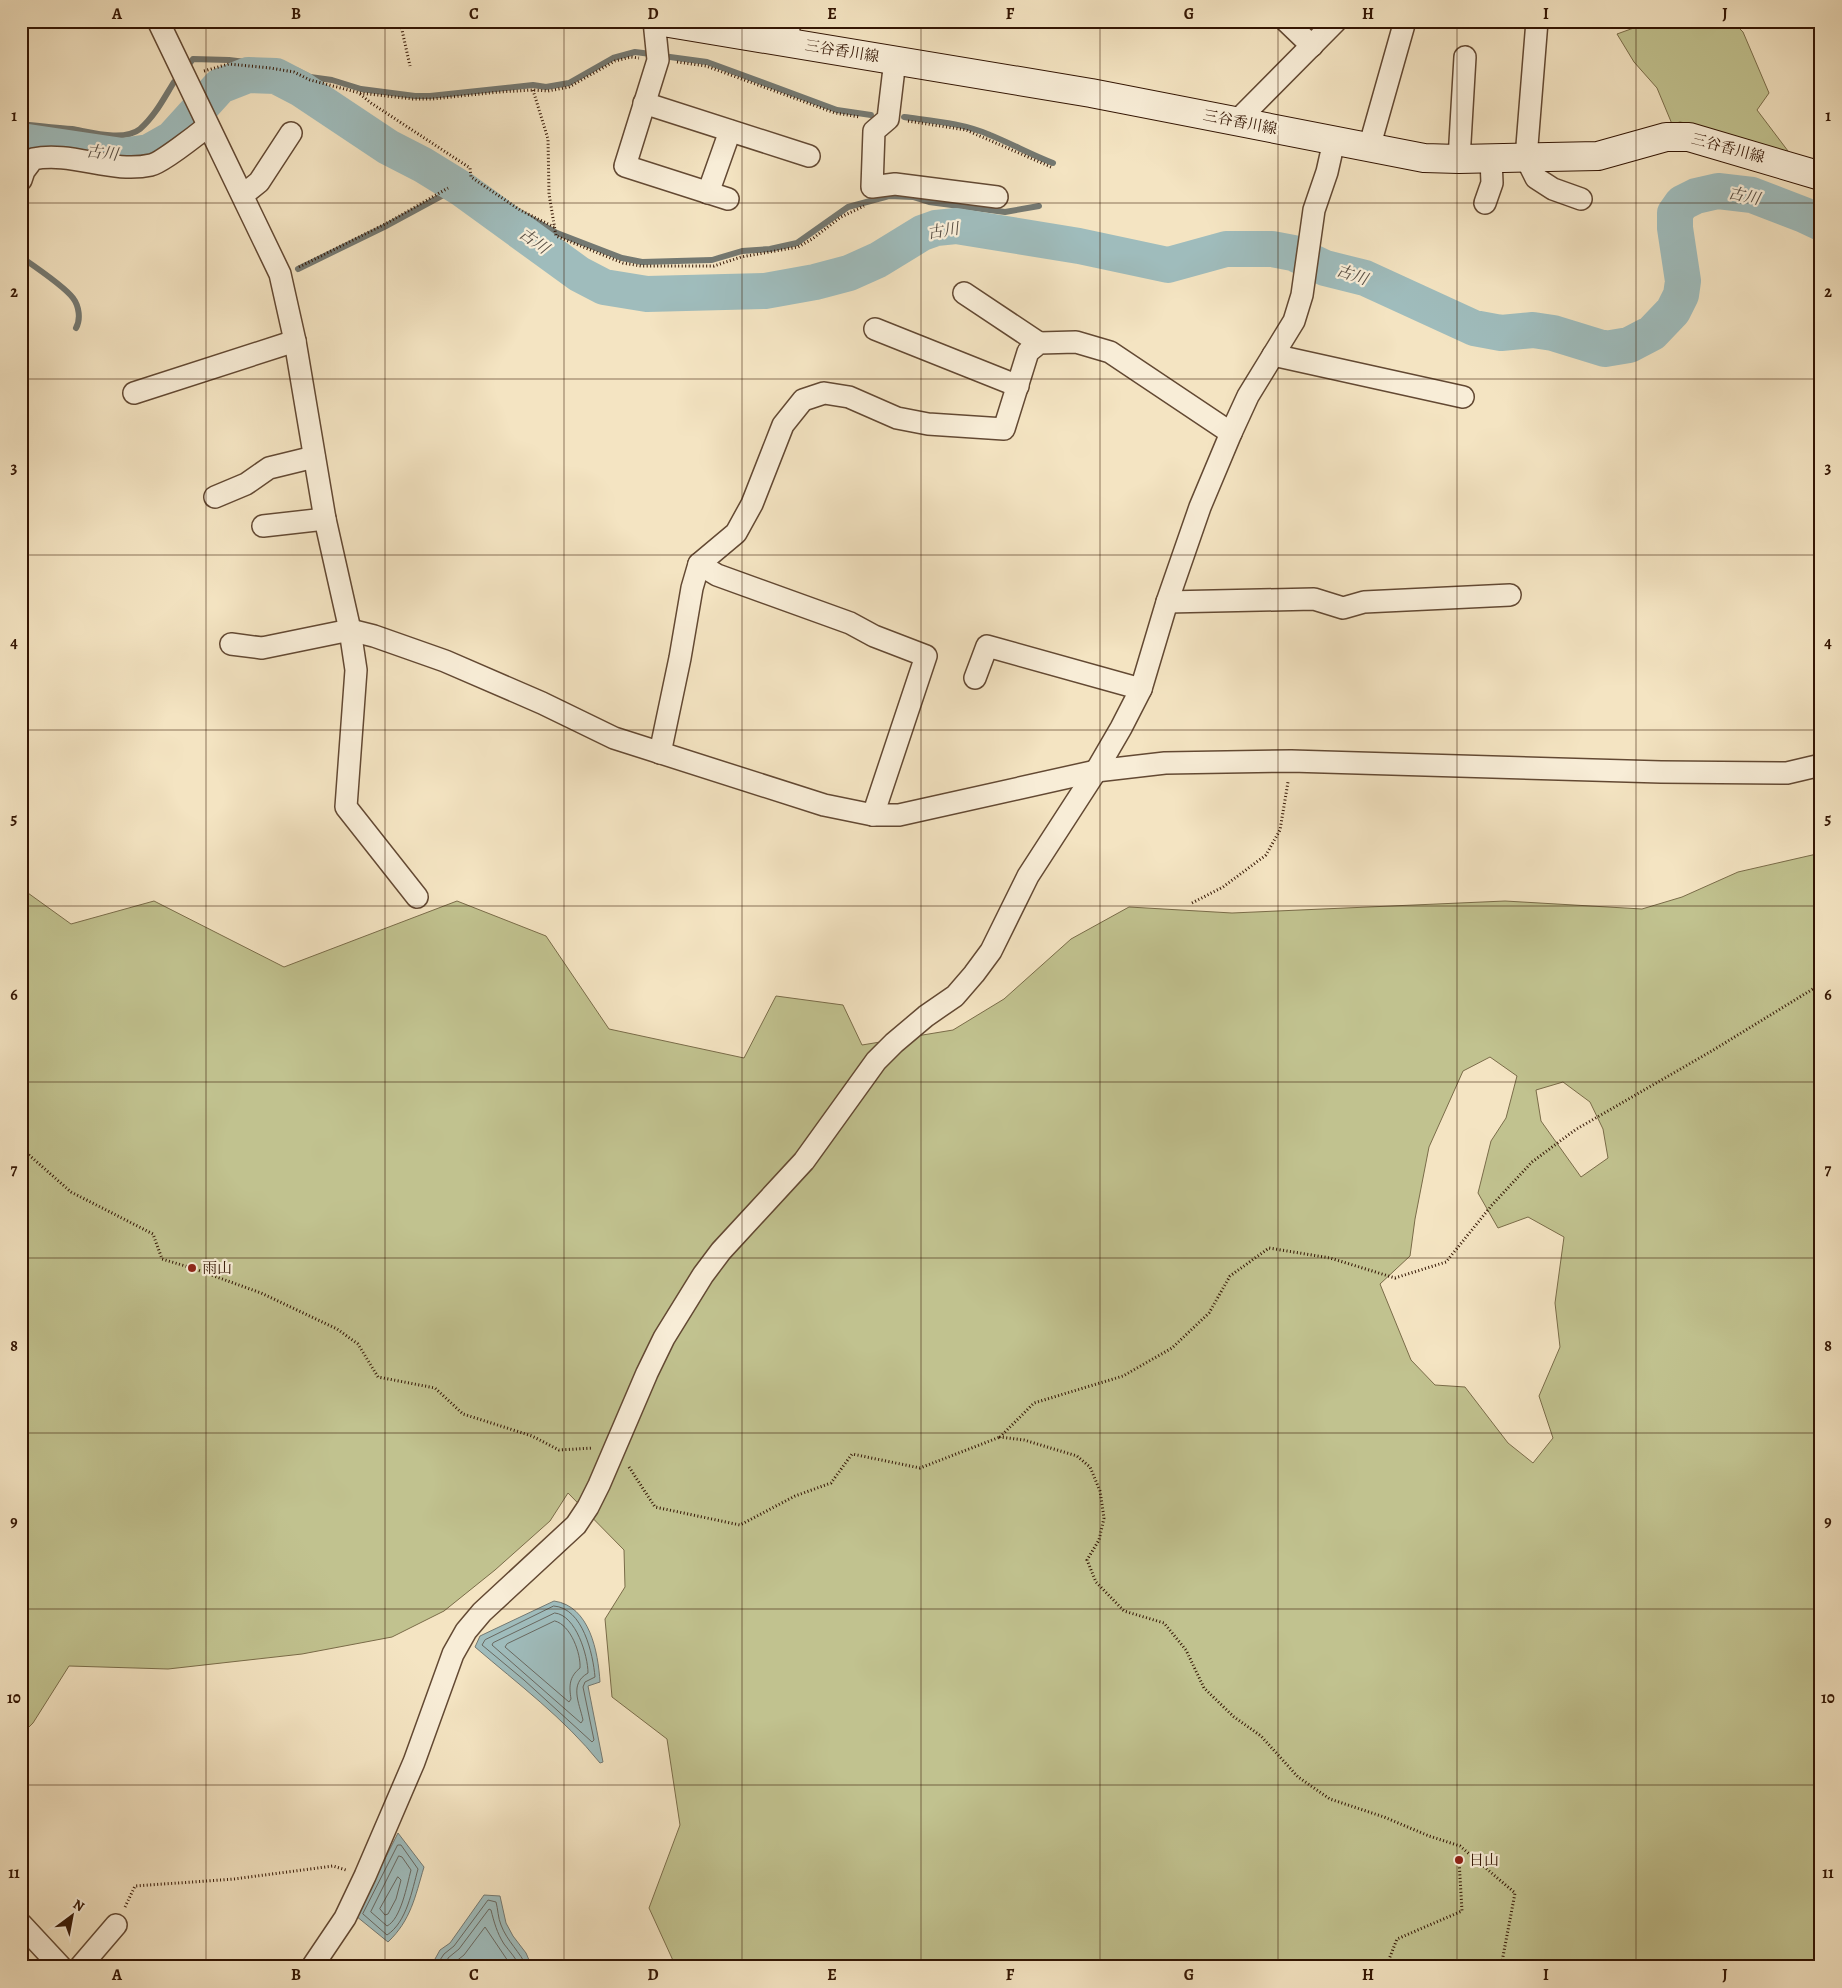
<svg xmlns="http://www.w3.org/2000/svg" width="1842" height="1988" viewBox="0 0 1842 1988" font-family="Alegreya,'Noto Serif JP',serif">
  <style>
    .green { fill: #c1c28f; stroke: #7a6c49; fill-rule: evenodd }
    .water { fill: #9fbcbc; stroke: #747972 }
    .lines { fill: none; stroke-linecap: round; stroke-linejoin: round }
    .shore { stroke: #696860; stroke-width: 1 }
    .stream { stroke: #747972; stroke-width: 6 }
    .river { stroke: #9fbcbc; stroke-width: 36 }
    .minor-casing { stroke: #634933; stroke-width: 24 }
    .secondary-casing { stroke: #331503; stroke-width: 30 }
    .path { stroke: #331503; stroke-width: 3; stroke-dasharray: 1 2.5; stroke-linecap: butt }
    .minor { stroke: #f8edd7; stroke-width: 21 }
    .secondary { stroke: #f8edd7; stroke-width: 28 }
    .grid { fill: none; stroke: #331503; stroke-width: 1; stroke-opacity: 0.55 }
    .poi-dot { fill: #8f2418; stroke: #f8edd7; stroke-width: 2 }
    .labels { text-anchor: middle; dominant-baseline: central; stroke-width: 4.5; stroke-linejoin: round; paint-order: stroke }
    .street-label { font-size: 15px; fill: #331503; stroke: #f8edd7 }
    .poi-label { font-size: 15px; fill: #331503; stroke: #f8edd7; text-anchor: start }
    .water-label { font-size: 16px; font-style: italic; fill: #594f44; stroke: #f8edd7 }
    .neatline { fill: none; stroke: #331503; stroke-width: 2 }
    .grid-label { font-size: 16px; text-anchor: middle; font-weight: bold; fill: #331503 }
  </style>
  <rect width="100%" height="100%" fill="#f4e4c2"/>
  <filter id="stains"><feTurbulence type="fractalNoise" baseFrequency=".004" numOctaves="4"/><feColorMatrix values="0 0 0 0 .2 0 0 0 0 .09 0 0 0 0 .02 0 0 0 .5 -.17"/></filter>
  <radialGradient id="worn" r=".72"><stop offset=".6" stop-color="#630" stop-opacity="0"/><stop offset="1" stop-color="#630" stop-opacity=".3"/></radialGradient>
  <g class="green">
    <path d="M1641 21H1732L1743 32 1769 93 1757 110 1788 151 1779 155 1691 124 1680 122 1672 124 1657 88 1634 62 1617 34 1642 25Z"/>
    <path d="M1821 853V1967H676L649 1908 680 1825 667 1739 612 1697 605 1619 625 1587 624 1550 568 1493 550 1521 495 1570 444 1611 392 1637 302 1654 168 1669 69 1666 33 1723 21 1735V888L71 924 154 901 284 967 457 901 546 936 609 1029 744 1058 776 996 843 1005 862 1045 953 1030 1004 999 1071 939 1129 907 1232 913 1505 901 1642 909 1682 897 1738 872ZM1490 1057 1517 1076 1506 1118 1491 1141 1478 1193 1498 1228 1528 1217 1564 1237 1555 1303 1560 1347 1539 1396 1553 1438 1533 1463 1508 1443 1465 1387 1435 1385 1411 1360 1380 1284 1410 1256 1415 1219 1429 1147 1463 1071ZM1563 1082 1590 1102 1603 1129 1608 1158 1581 1177 1541 1121 1536 1090Z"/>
  </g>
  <g class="water">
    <path d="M554 1601C590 1606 598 1652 600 1682L588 1686 603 1762 600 1763C564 1718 518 1684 475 1647L480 1636Z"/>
    <path d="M398 1833 424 1867C415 1897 411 1920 388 1942L356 1916Z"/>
    <path d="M484 1895 500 1896 506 1923 513 1936 526 1953 532 1967H436L435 1959 440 1950 450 1943Z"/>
  </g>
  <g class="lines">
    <g class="shore">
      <path d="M554 1606C583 1608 593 1654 595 1677L585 1682 583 1687 594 1740 592 1742 524 1680 482 1645 485 1640Z"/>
      <path d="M555 1613C576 1615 588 1656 588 1673 569 1684 579 1702 583 1720L581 1723 492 1645 493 1643Z"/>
      <path d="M555 1621C571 1625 581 1654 580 1668 569 1677 569 1686 571 1699L569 1702 505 1647 507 1644Z"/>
      <path d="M398 1845H401L418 1869C412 1890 407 1922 387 1935L363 1914Z"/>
      <path d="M399 1856 402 1857 411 1870C407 1885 401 1919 387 1926L371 1912Z"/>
      <path d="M398 1877 401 1880 396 1899 388 1914 385 1915 380 1909Z"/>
      <path d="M441 1967 440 1960 444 1954 454 1946 488 1900 496 1902C498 1909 498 1918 501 1925 507 1941 520 1952 527 1967"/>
      <path d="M447 1967 448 1958 459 1949 489 1909 491 1910C494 1922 497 1933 504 1944 510 1952 516 1958 520 1967"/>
      <path d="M454 1967 455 1962 464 1955 485 1927 512 1967"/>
    </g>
    <g class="stream">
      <path d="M670 57 707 62 837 110 871 115"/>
      <path d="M187 67 193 59 229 60 271 65 296 70 310 77 332 80 361 89 415 96H430L533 85 546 87 569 83 613 58 635 52 651 54"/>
      <path d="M904 117C933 121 963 123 990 135 1012 144 1032 155 1053 163"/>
      <path d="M21 124C38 126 55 128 72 129 90 132 124 142 140 129 155 116 164 98 174 82"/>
      <path d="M21 257C34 266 64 286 73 298 79 306 81 319 76 328"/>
      <path d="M298 269 384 227 458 187 470 184 557 233 622 258 642 262 712 260 742 251 770 249 797 243 848 207 889 196 913 197 929 202 1005 212 1039 206"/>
    </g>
    <path class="river" d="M21 141 122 156 149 152 172 139 220 86 248 75 276 76 301 89 388 147 423 165 462 189 579 274 604 287 647 294 765 291 815 282 849 273 878 260 922 233 936 228 956 226 1079 246 1168 265 1226 249H1272L1293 253 1325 268 1365 278 1474 328 1501 333 1533 330 1553 333 1605 349 1629 345 1652 333 1673 311 1681 295 1683 281 1675 228V213L1682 203 1696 196 1718 191 1752 195 1804 215 1821 223"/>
    <defs>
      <g id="minor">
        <path d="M159 21 160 25 280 274 295 341 325 519 350 630 356 670 346 807 417 897"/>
        <path d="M654 21 658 60 625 166 728 199"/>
        <path d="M788 21 790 43"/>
        <path d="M1286 21 1312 46"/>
        <path d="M1537 21 1526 158 1536 178 1553 189 1581 199"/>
        <path d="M895 60 888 119 874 131 872 187 895 184 997 197"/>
        <path d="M644 103 809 156"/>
        <path d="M1236 122 1336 21"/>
        <path d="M1369 148 1405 21"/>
        <path d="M1459 159 1465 57"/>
        <path d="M21 180 24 171 33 159C72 151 112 174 151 165 161 163 198 134 208 126"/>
        <path d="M708 193 730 131"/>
        <path d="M243 195 259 182 291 133"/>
        <path d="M1485 203 1492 183 1491 159"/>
        <path d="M964 293 1039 343"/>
        <path d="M875 329 1018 386"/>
        <path d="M1273 355 1463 397"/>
        <path d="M134 393 295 341"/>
        <path d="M215 497 246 484 269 468 314 457"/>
        <path d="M263 526 325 519"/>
        <path d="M699 564 717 575 850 623 874 636 926 656 873 815"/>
        <path d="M1167 602 1314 599 1343 608 1364 602 1510 595"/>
        <path d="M231 644 262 648 350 630 374 636 445 661 542 703 614 738 824 805 873 815H899L1096 771 1165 763 1291 761 1661 772 1787 773 1821 765"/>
        <path d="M975 678 987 646 1141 689"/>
        <path d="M660 753 680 658 692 588 699 564 736 533 752 504 783 425 803 400 824 393 849 397 897 418 928 424 1004 429 1028 352 1039 343 1076 342 1110 352 1231 433"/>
        <path d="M21 1924 61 1967"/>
        <path d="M80 1967 116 1925"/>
        <path d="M312 1967 345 1918 365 1876 414 1762 453 1654 466 1631 482 1612 576 1525 588 1507 599 1485 647 1373 664 1338 703 1275 721 1251 804 1161 876 1061 894 1043 926 1016 955 996 974 974 991 951 1028 876 1096 771 1121 728 1141 689 1167 602 1200 507 1231 433 1248 396 1294 321 1302 295 1314 210 1327 172 1334 141"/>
      </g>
      <path id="secondary" d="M657 21 1091 93 1424 158 1459 159 1598 156 1666 137H1689L1821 176"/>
    </defs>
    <use href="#minor" class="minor-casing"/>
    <use href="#secondary" class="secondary-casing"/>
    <g class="path">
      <path d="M400 21 410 66"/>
      <path d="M677 62 706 66 835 113 860 117"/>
      <path d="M204 71 229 64 270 68 294 72 310 80 360 93 413 99H432L499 92 533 90 548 91 569 87 615 61 631 57 639 58"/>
      <path d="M533 90 548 139 549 194 556 236 623 263 641 266H714L741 257 798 247 812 239 841 217 864 206"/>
      <path d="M360 94 371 103 470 168 471 177 520 210 554 227"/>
      <path d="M908 121 966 130 1051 167"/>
      <path d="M299 267 389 222 448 188"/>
      <path d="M1192 903 1223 887 1266 855 1280 830 1288 782"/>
      <path d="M21 1148 71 1192 153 1234 162 1259 192 1268 261 1293 337 1329 358 1344 378 1377 435 1388 463 1414 532 1436 559 1450 593 1448"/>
      <path d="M629 1467 655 1507 740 1525 795 1496 831 1483 852 1454 920 1468 1000 1437"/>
      <path d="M125 1907 135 1886 234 1879 333 1866 346 1870"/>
      <path d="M1386 1967 1397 1939 1462 1911 1459 1860"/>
      <path d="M1501 1967 1515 1893 1460 1846 1429 1836 1384 1817 1330 1799 1298 1777 1261 1736 1234 1717 1204 1688 1186 1650 1164 1623 1124 1611 1096 1582 1087 1560 1099 1540 1104 1518 1100 1491 1090 1467 1077 1456 1024 1440 1000 1437 1034 1403 1123 1376 1172 1348 1209 1313 1230 1276 1269 1248 1330 1258 1395 1278 1446 1262 1492 1205 1532 1162 1575 1130 1715 1049 1821 984"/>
    </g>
    <use href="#minor" class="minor"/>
    <use href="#secondary" class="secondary"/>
  </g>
  <path class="grid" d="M206 21V1967M385 21V1967M564 21V1967M742 21V1967M921 21V1967M1100 21V1967M1278 21V1967M1457 21V1967M1636 21V1967M21 203H1821M21 379H1821M21 555H1821M21 730H1821M21 906H1821M21 1082H1821M21 1258H1821M21 1433H1821M21 1609H1821M21 1785H1821"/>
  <g class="poi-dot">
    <circle cx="192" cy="1268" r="5"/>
    <circle cx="1459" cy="1860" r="5"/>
  </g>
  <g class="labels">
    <g class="street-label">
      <text transform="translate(842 51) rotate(9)">三谷香川線</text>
      <text transform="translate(1240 122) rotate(11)">三谷香川線</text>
      <text transform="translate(1728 148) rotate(15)">三谷香川線</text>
    </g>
    <g class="poi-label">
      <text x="202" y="1268">雨山</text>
      <text x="1469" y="1860">日山</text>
    </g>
    <g class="water-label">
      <text transform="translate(102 153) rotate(7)">古川</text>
      <text transform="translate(1744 196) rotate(12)">古川</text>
      <text transform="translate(943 231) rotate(-9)">古川</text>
      <text transform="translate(534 241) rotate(36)">古川</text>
      <text transform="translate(1352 275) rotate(19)">古川</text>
    </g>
  </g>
  <rect width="1842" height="1988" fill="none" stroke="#f4e4c2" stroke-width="55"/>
  <g transform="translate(72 1916) rotate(32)" stroke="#f8edd7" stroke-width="4" paint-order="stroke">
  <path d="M0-4L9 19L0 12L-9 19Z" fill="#331503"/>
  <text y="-8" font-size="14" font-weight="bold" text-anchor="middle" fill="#331503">N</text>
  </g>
  <rect x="28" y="28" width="1786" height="1932" class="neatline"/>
  <g class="grid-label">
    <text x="117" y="19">A</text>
    <text x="296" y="19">B</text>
    <text x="474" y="19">C</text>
    <text x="653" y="19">D</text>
    <text x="832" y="19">E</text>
    <text x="1010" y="19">F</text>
    <text x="1189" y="19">G</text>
    <text x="1368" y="19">H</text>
    <text x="1546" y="19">I</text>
    <text x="1725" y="19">J</text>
    <text x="14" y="121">1</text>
    <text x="1828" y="121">1</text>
    <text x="14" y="297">2</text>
    <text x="1828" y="297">2</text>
    <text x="14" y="473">3</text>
    <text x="1828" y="473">3</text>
    <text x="14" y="648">4</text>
    <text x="1828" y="648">4</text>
    <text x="14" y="824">5</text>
    <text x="1828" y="824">5</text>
    <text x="14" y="1000">6</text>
    <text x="1828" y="1000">6</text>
    <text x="14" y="1175">7</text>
    <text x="1828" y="1175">7</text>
    <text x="14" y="1351">8</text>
    <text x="1828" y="1351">8</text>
    <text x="14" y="1527">9</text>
    <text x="1828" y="1527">9</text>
    <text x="14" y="1703">10</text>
    <text x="1828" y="1703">10</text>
    <text x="14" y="1878">11</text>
    <text x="1828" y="1878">11</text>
    <text x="117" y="1980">A</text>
    <text x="296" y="1980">B</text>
    <text x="474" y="1980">C</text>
    <text x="653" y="1980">D</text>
    <text x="832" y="1980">E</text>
    <text x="1010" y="1980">F</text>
    <text x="1189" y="1980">G</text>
    <text x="1368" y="1980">H</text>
    <text x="1546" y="1980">I</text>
    <text x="1725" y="1980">J</text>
  </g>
  <rect width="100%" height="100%" filter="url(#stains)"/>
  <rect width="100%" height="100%" fill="url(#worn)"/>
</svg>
